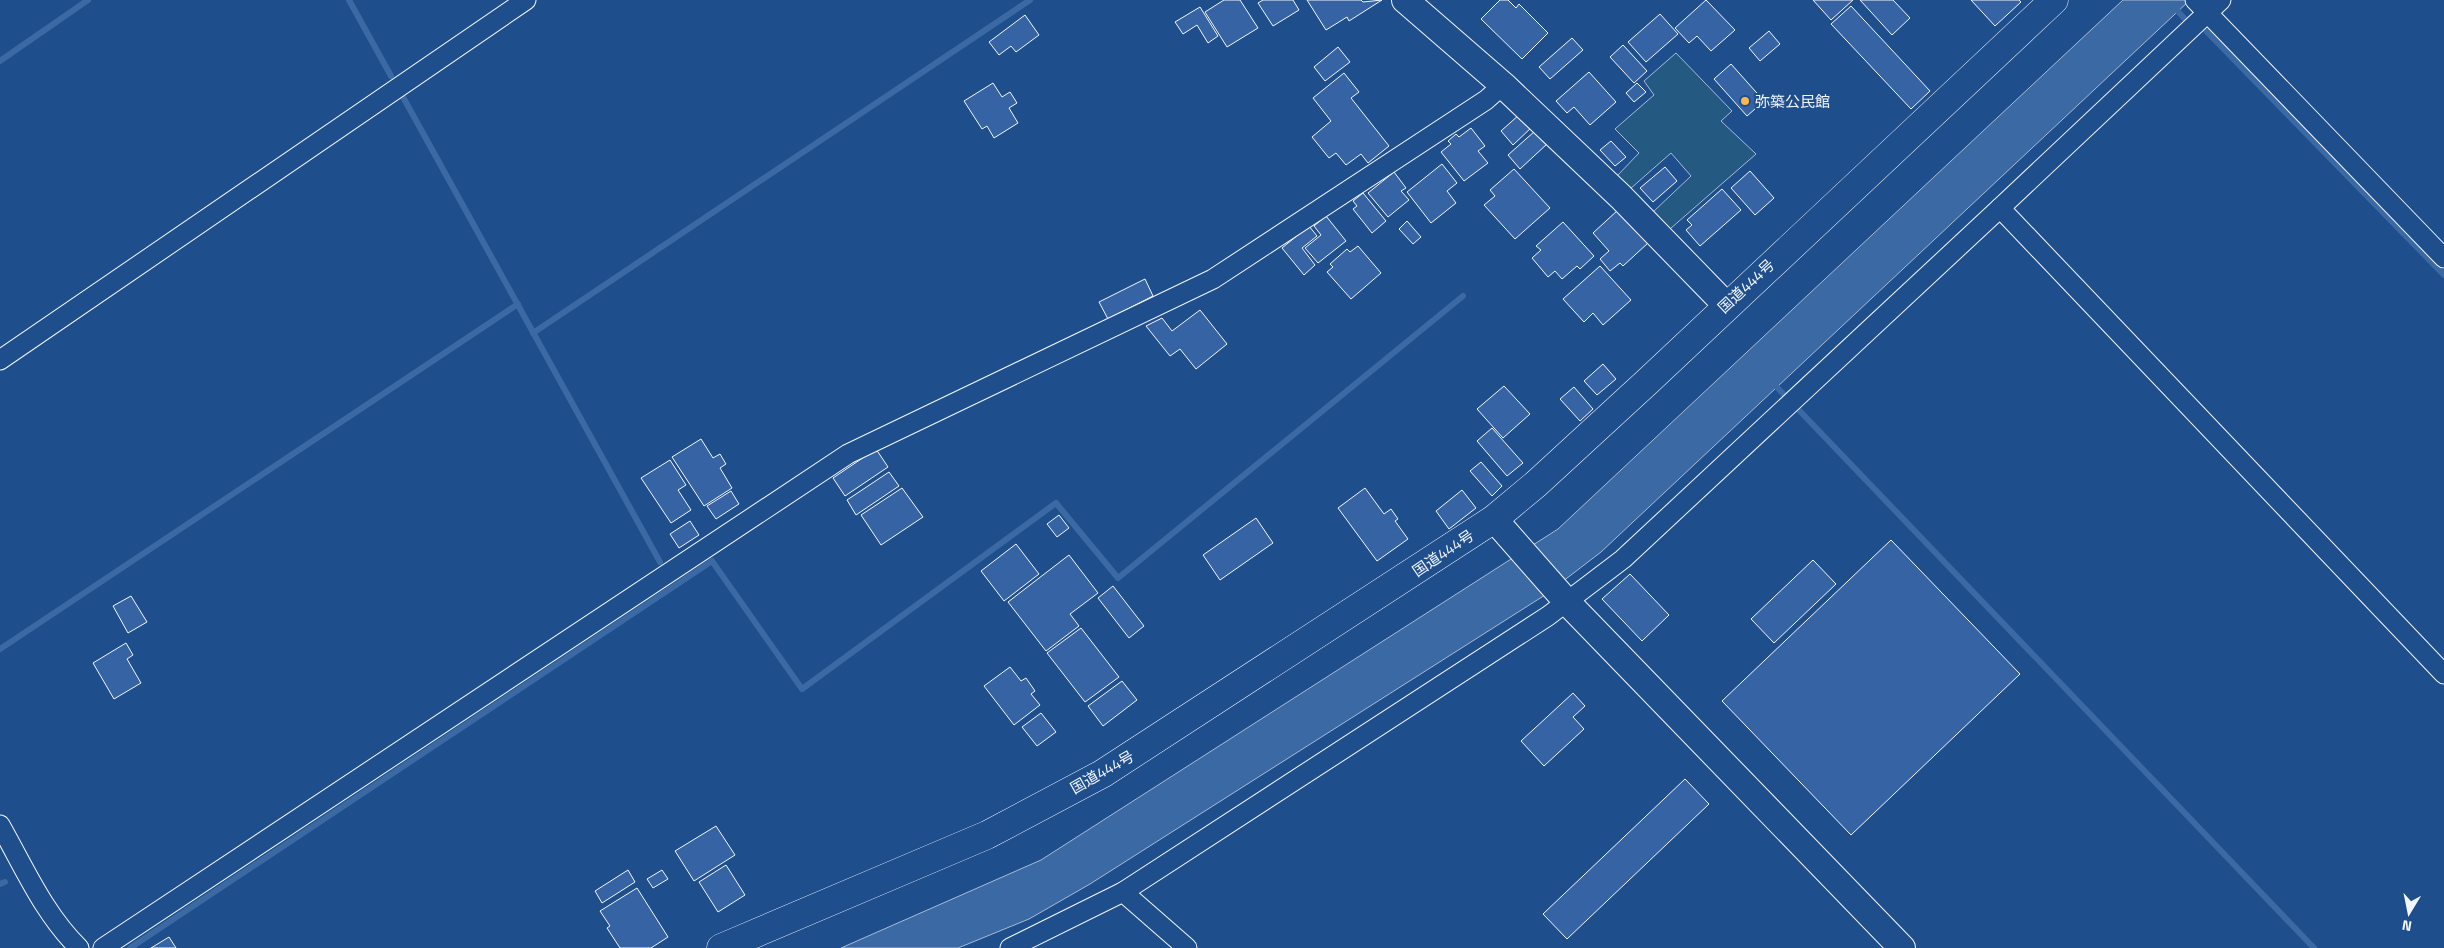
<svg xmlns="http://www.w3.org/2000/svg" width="2444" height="948" viewBox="0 0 2444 948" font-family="'Titillium Web','Noto Sans JP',sans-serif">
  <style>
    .green { fill: #245a82; stroke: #a8bbd7 }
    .water { fill: #3b69a3; stroke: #a8bbd7 }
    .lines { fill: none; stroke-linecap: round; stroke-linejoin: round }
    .stream { stroke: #3b69a3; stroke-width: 6 }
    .building { fill: #3563a3; stroke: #f2f6ff }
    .street-casing { stroke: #f2f6ff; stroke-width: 21 }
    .secondary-casing { stroke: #f2f6ff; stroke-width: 28 }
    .highway-casing { stroke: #f2f6ff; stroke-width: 29 }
    .street { stroke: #1f4e8c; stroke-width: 19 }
    .secondary { stroke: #1f4e8c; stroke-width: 26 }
    .highway { stroke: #1f4e8c; stroke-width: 28 }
    .poi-dot { fill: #ffb74d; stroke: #1f4e8c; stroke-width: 2 }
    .labels { text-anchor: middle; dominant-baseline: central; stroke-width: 4; stroke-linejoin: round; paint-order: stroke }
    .poi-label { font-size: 15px; fill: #f2f6ff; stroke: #1f4e8c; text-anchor: start }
    .street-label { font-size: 15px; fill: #f2f6ff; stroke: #1f4e8c }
  </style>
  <rect width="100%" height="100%" fill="#1f4e8c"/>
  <path class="green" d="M1676 53 1732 111 1721 121 1756 154 1670 229 1653 212 1691 176 1671 153 1630 189 1617 176 1639 153 1615 129 1654 95 1644 81Z"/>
  <path class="water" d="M2123 0H2190L1601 552 1545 595 1090 884 1029 919 958 948H841L1041 860 1558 529Z"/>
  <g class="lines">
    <g class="stream">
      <path d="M349 0 391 76"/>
      <path d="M2173 6 2184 18"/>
      <path d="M2207 32 2444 275"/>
      <path d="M0 61 88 0"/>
      <path d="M403 97 660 562"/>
      <path d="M533 333 1030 0"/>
      <path d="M1772 382 2314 948"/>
      <path d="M0 649 518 304"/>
      <path d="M0 884 5 882"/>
      <path d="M130 948 712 561 802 689 1056 503 1118 578 1463 296"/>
    </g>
  </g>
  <g class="building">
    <path d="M1224 0H1240L1258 28 1227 47 1205 12Z"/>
    <path d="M1263 0H1293L1299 10 1273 26 1258 3Z"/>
    <path d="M1307 0H1361L1363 2 1382 0 1349 21 1347 17 1326 30Z"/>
    <path d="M1500 0H1508L1516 8 1519 4 1548 33 1522 59 1481 19Z"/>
    <path d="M1706 0 1735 30 1711 51 1697 36 1689 43 1675 28Z"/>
    <path d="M1813 0H1853L1831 20Z"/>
    <path d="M1860 0H1893L1910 18 1892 35Z"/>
    <path d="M1971 0H2019L2021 2 1995 26Z"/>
    <path d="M1851 6 1930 91 1911 109 1831 24Z"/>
    <path d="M1200 7 1218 36 1208 43 1197 25 1183 34 1175 22Z"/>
    <path d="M1660 14 1678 34 1646 62 1628 42Z"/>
    <path d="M1025 15 1039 35 1016 52 1011 46 999 55 989 42Z"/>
    <path d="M1769 31 1780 44 1760 61 1749 48Z"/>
    <path d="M1572 38 1583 50 1550 79 1539 67Z"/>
    <path d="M1623 45 1647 71 1634 83 1610 57Z"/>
    <path d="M1338 47 1350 62 1325 81 1314 67Z"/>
    <path d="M1731 64 1764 101 1747 116 1714 79Z"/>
    <path d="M1589 72 1616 102 1590 125 1574 107 1567 113 1556 101Z"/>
    <path d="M1344 73 1359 92 1351 98 1389 146 1368 163 1361 154 1346 165 1336 153 1329 158 1312 137 1331 121 1313 98Z"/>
    <path d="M993 83 1002 97 1010 92 1017 103 1009 108 1018 123 994 138 987 126 982 129 964 101Z"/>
    <path d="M1637 83 1646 92 1634 102 1626 93Z"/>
    <path d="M1520 114 1532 127 1513 145 1501 131Z"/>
    <path d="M1471 128 1485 146 1478 151 1488 163 1464 181 1441 152 1451 144 1448 141 1456 134 1459 137Z"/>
    <path d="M1535 131 1547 144 1520 169 1508 155Z"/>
    <path d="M1611 141 1626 157 1615 166 1600 150Z"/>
    <path d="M1442 164 1457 183 1447 191 1456 203 1431 223 1407 192Z"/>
    <path d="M1665 167 1677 181 1653 202 1640 188Z"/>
    <path d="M1514 169 1550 208 1515 239 1484 205 1495 196 1490 190Z"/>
    <path d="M1750 171 1774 198 1755 215 1731 188Z"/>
    <path d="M1394 172 1406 188 1401 191 1409 200 1388 217 1368 193Z"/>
    <path d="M1722 189 1741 210 1700 246 1686 230 1692 225 1687 220Z"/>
    <path d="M1363 193 1386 221 1372 233 1353 209 1357 206 1353 201Z"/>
    <path d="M1618 210 1648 243 1623 266 1620 263 1610 271 1600 259 1609 251 1593 233Z"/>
    <path d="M1326 216 1346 241 1318 263 1305 248 1321 235 1314 226Z"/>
    <path d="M1407 221 1421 237 1413 244 1399 229Z"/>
    <path d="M1563 222 1594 256 1580 269 1577 266 1562 279 1555 271 1548 277 1532 258 1541 250 1536 246Z"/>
    <path d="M1309 226 1317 236 1302 248 1315 265 1304 275 1282 248Z"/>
    <path d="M1358 246 1381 273 1351 299 1327 272 1333 267 1330 264 1347 249 1350 252Z"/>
    <path d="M1600 266 1631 300 1603 325 1593 313 1584 322 1563 299Z"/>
    <path d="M1145 279 1153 296 1108 319 1099 302Z"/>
    <path d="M1200 310 1227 344 1196 369 1180 349 1170 356 1146 326 1162 318 1172 331Z"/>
    <path d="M1603 364 1616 379 1597 395 1584 381Z"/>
    <path d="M1504 386 1530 414 1503 438 1477 409Z"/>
    <path d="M1574 387 1593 409 1580 421 1560 399Z"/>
    <path d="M1492 428 1523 463 1507 476 1477 441Z"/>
    <path d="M701 439 713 458 720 454 726 464 720 468 732 488 704 506 672 457Z"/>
    <path d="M876 449 888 467 845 496 833 478Z"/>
    <path d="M670 460 686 485 678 490 691 510 671 523 641 478Z"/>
    <path d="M1481 462 1502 486 1492 496 1470 471Z"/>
    <path d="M889 472 899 486 856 515 847 500Z"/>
    <path d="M902 488 923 517 881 545 861 515Z"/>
    <path d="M1365 488 1384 514 1391 509 1398 519 1395 521 1408 539 1377 561 1338 508Z"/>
    <path d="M1462 490 1476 508 1449 529 1436 511Z"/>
    <path d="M731 491 739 504 716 519 707 506Z"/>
    <path d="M1059 515 1069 528 1057 537 1047 524Z"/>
    <path d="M1256 518 1273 543 1220 580 1203 555Z"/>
    <path d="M690 521 699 535 679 548 670 534Z"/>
    <path d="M1891 540 2020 674 1851 835 1722 701Z"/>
    <path d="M1016 544 1039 574 1004 601 981 571Z"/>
    <path d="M1069 555 1098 593 1070 614 1079 626 1046 651 1008 602Z"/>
    <path d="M1813 560 1836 584 1774 643 1751 619Z"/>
    <path d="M1630 574 1669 615 1642 641 1602 599Z"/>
    <path d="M1113 586 1144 626 1129 638 1098 598Z"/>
    <path d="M131 596 147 622 128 633 113 606Z"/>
    <path d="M1081 628 1119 677 1085 702 1047 653Z"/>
    <path d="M126 643 133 655 127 659 141 683 114 699 93 663Z"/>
    <path d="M1010 667 1021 681 1026 678 1035 691 1031 694 1040 705 1014 725 984 686Z"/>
    <path d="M1122 681 1137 700 1103 726 1088 706Z"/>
    <path d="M1573 693 1585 706 1573 717 1584 729 1544 766 1521 741Z"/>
    <path d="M1041 713 1056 732 1037 746 1022 727Z"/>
    <path d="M1685 779 1709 804 1567 939 1543 914Z"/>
    <path d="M716 826 735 855 694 881 675 851Z"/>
    <path d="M726 865 745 895 718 912 699 882Z"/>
    <path d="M628 870 635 882 602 903 595 891Z"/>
    <path d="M662 870 668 879 653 888 647 879Z"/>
    <path d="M637 888 668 937 651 948H620L607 928 610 926 600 911Z"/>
    <path d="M169 937 176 948H151Z"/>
  </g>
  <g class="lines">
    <defs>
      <g id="street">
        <path d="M2195 0 2444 258"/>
        <path d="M2000 208 2444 674"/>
        <path d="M0 360 526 0"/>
        <path d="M0 825C24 867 44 914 79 948"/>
        <path d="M1123 892 1548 616 1623 559 2000 208 2221 0"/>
        <path d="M103 948 848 454 1213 279 1486 100 1503 85"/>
        <path d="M1010 948 1123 892 1187 948"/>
      </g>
      <g id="secondary">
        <path d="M1405 0 1503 85 1621 197 1726 305"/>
        <path d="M1494 519 1567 602 1902 948"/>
      </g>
      <path id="highway" d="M721 948 987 835 1102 774 1494 519 1536 484 1647 382 2054 0"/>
    </defs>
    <use href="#street" class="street-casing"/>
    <use href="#secondary" class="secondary-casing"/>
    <use href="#highway" class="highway-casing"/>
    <use href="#street" class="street"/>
    <use href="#secondary" class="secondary"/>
    <use href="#highway" class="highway"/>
  </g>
  <circle class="poi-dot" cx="1745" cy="101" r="5"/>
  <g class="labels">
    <g class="poi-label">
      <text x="1755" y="101">弥築公民館</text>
    </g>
    <g class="street-label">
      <text transform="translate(1746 286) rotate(-43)">国道444号</text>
      <text transform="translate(1443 553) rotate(-34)">国道444号</text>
      <text transform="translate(1102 772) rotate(-30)">国道444号</text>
    </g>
  </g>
  <g transform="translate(2409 913) rotate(190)" stroke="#1f4e8c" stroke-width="4" paint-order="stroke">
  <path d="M0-4L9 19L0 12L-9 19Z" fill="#f2f6ff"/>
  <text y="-8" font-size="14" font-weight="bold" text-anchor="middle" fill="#f2f6ff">N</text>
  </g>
</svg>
